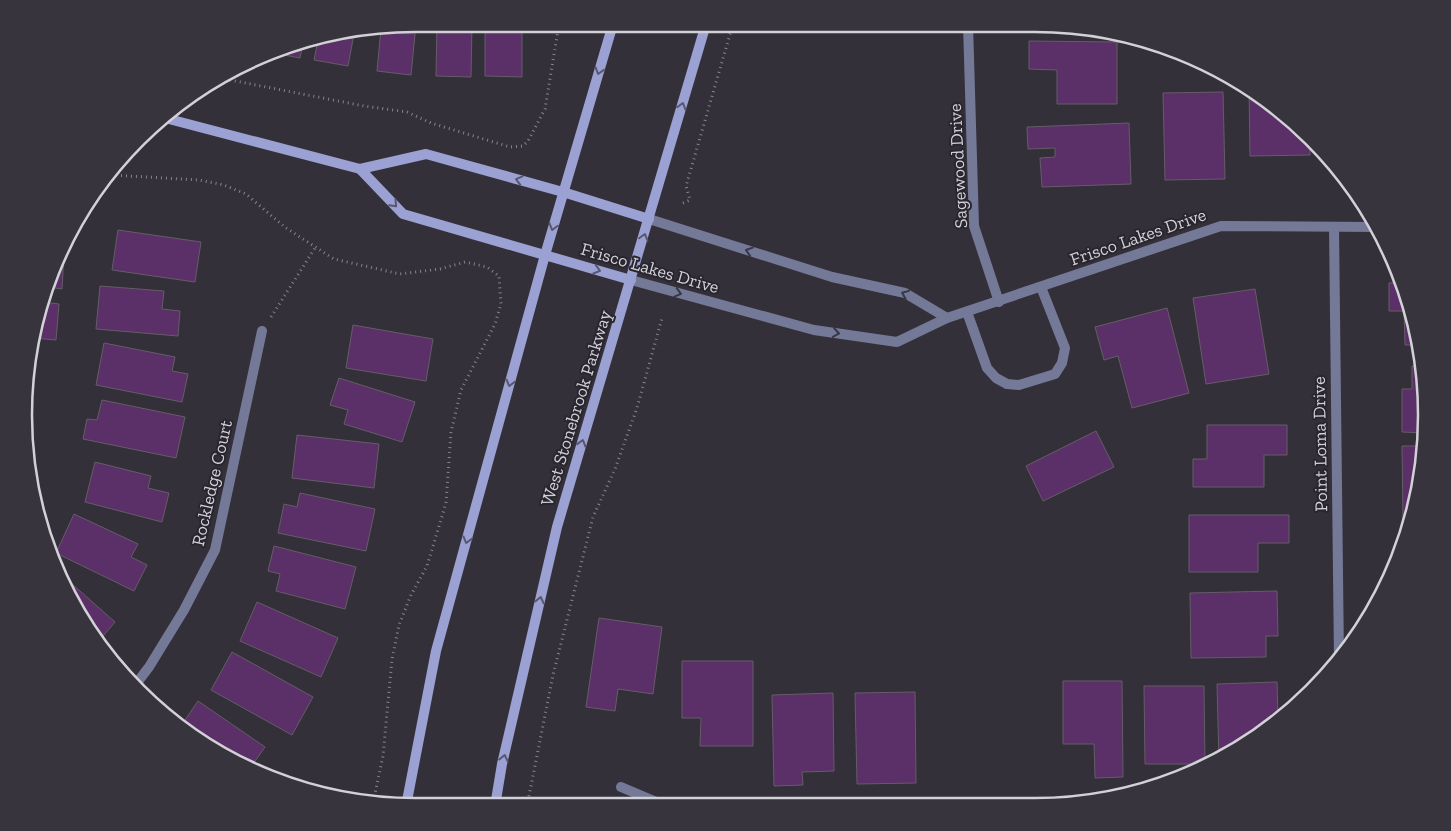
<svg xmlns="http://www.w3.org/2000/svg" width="1451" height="831" viewBox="0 0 1451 831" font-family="'Zilla Slab',serif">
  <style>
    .building { fill: #5b2f67; stroke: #655d67 }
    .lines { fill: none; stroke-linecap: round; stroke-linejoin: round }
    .path { stroke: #87848d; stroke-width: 3; stroke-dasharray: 1 4; stroke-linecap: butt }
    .lane { stroke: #757998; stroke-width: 10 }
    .street { stroke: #757998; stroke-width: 10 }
    .secondary { stroke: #9ba1d2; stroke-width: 10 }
    .oneway { stroke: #575770 }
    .oneway2 { stroke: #383744 }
    .labels { text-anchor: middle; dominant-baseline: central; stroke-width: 4; stroke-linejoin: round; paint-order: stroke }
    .street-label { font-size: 18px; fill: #d3d1d8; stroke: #29262f }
    .rim { fill: none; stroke: #d3d1d8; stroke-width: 2.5 }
  </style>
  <rect width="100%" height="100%" fill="#33303a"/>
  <g class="building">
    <path d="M416 24 411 75 377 71 381 29Z"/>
    <path d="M437 24H472L471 77 436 76Z"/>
    <path d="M485 24H522V77L485 76Z"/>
    <path d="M354 34 348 66 314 60 318 40Z"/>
    <path d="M1029 41 1117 42V104H1057V70L1029 69Z"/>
    <path d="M303 42 300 58 274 53 290 44Z"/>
    <path d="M1249 87 1310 136V155L1250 156Z"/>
    <path d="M1223 92 1225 179 1165 180 1163 93Z"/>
    <path d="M1129 123 1131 184 1042 187 1040 158 1055 157V148L1028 149 1027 127Z"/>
    <path d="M118 230 201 242 195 282 112 270Z"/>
    <path d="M64 254 62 289 49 287Z"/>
    <path d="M1403 282 1420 339V345H1405L1404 311H1389V283Z"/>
    <path d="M100 286 164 291 162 309 180 311 178 336 96 329Z"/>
    <path d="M1255 289 1269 374 1206 384 1193 298Z"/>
    <path d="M42 302 59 304 56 340 34 338 37 314Z"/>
    <path d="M1167 308 1189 393 1132 408 1118 356 1104 360 1095 327Z"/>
    <path d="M353 325 433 339 426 381 346 368Z"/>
    <path d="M104 343 175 357 172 371 188 374 182 402 96 385Z"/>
    <path d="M1412 366H1422L1427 415 1426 433 1402 432V389H1412Z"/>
    <path d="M29 375 35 377 26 411H24Z"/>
    <path d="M339 378 415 402 402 442 344 424 348 410 330 405Z"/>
    <path d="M102 400 185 417 176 458 83 439 87 419 97 420Z"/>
    <path d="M1207 425H1287V455H1264V487H1193V459H1207Z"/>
    <path d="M1096 431 1114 467 1043 501 1026 466Z"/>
    <path d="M297 435 379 444 374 488 292 478Z"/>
    <path d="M1402 446H1424L1420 492 1412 517 1403 518Z"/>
    <path d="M95 462 151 476 148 488 169 493 162 522 85 502Z"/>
    <path d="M300 493 375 509 366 551 278 533 284 504 297 507Z"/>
    <path d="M74 514 138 544 131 557 147 565 134 591 56 553Z"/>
    <path d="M1189 515H1289V543H1258V572H1189Z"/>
    <path d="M274 546 356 567 345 609 276 591 280 574 268 571Z"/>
    <path d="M63 576 115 622 98 642Z"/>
    <path d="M1277 591 1278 636H1266V657L1191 658 1190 593Z"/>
    <path d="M257 602 338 638 321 677 240 641Z"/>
    <path d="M599 618 662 627 653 694 618 689 615 711 586 707Z"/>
    <path d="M232 652 313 697 292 735 211 690Z"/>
    <path d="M682 661H753V746H700L701 718H682Z"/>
    <path d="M1063 681H1122L1123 777 1095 778 1094 744H1063Z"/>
    <path d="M1277 682 1278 719 1232 755 1219 760 1217 684Z"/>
    <path d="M1144 686H1204L1205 764H1145Z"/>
    <path d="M915 692 916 783 857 784 855 693Z"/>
    <path d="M833 693 834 771 802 772 803 785 774 786 772 695Z"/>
    <path d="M198 701 265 747 251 767 198 741 181 726Z"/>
  </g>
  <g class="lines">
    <g class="path">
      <path d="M225 79 364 106 407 112 431 123 510 147 523 146 528 141 545 109 559 24"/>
      <path d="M111 175 199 180 224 185 246 194 286 228 334 259 400 274 440 269 465 262 487 267 499 276 501 304 495 324 461 390 451 432 446 503 427 566 411 595 399 625 392 659 383 756 373 803"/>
      <path d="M683 203 690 200 686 186 733 24"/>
      <path d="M271 317 315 248"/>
      <path d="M527 806 553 675 593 517 615 469 637 408 662 318"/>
    </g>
    <path class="lane" d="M967 312 987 368 996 378 1007 384 1019 385 1055 374 1062 363 1065 348 1041 287"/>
    <g class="street">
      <path d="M968 24 974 226 999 302"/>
      <path d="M649 219 832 277 905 293 947 318"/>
      <path d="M1334 227 1339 660"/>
      <path d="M631 280 814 330 897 342 947 318 1221 226 1377 227"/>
      <path d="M136 684 149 667 184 610 215 550 262 331"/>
      <path d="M621 787 666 806"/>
    </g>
    <g class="secondary">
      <path d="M165 118 360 169 426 154 563 192 649 219"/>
      <path d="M360 169 403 214 631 280"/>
      <path d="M406 806 436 651 545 255 613 24"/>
      <path d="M495 806 502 764 557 527 706 24"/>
    </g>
  </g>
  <defs><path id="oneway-chevron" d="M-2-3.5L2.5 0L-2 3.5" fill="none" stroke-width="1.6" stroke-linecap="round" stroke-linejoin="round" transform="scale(1.25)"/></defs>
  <g class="oneway">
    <use href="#oneway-chevron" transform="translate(599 71) rotate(107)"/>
    <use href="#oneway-chevron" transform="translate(682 106) rotate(-74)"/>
    <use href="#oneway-chevron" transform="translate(519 180) rotate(-165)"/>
    <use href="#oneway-chevron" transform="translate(394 204) rotate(46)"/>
    <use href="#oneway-chevron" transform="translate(553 227) rotate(106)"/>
    <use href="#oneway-chevron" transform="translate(644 237) rotate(-74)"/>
    <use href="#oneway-chevron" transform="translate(597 270) rotate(16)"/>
    <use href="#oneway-chevron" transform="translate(510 383) rotate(105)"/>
    <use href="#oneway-chevron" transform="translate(582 443) rotate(-73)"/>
    <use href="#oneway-chevron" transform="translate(467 540) rotate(105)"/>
    <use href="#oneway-chevron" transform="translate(540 600) rotate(-77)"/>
    <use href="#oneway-chevron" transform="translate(504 758) rotate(-78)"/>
  </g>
  <g class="oneway2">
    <use href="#oneway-chevron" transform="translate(749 251) rotate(-162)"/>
    <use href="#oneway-chevron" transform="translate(678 293) rotate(15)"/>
    <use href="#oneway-chevron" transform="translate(905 294) rotate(-158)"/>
    <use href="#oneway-chevron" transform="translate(836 333) rotate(8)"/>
  </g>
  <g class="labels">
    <g class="street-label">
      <text transform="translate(958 166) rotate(-93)">Sagewood Drive</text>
      <text transform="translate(1138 237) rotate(-19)">Frisco Lakes Drive</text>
      <text transform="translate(650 268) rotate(16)">Frisco Lakes Drive</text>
      <text transform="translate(576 408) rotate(-73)">West Stonebrook Parkway</text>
      <text transform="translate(1320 444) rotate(-91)">Point Loma Drive</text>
      <text transform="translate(212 483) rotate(-77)">Rockledge Court</text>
    </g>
  </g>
  <path d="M0 0H1451V831H0ZM415 32H1035A383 383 0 0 1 1418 415V415A383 383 0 0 1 1035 798H415A383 383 0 0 1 32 415V415A383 383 0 0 1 415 32Z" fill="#37343d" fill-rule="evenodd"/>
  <path class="rim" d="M415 32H1035A383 383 0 0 1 1418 415V415A383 383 0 0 1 1035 798H415A383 383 0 0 1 32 415V415A383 383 0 0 1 415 32Z"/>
</svg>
